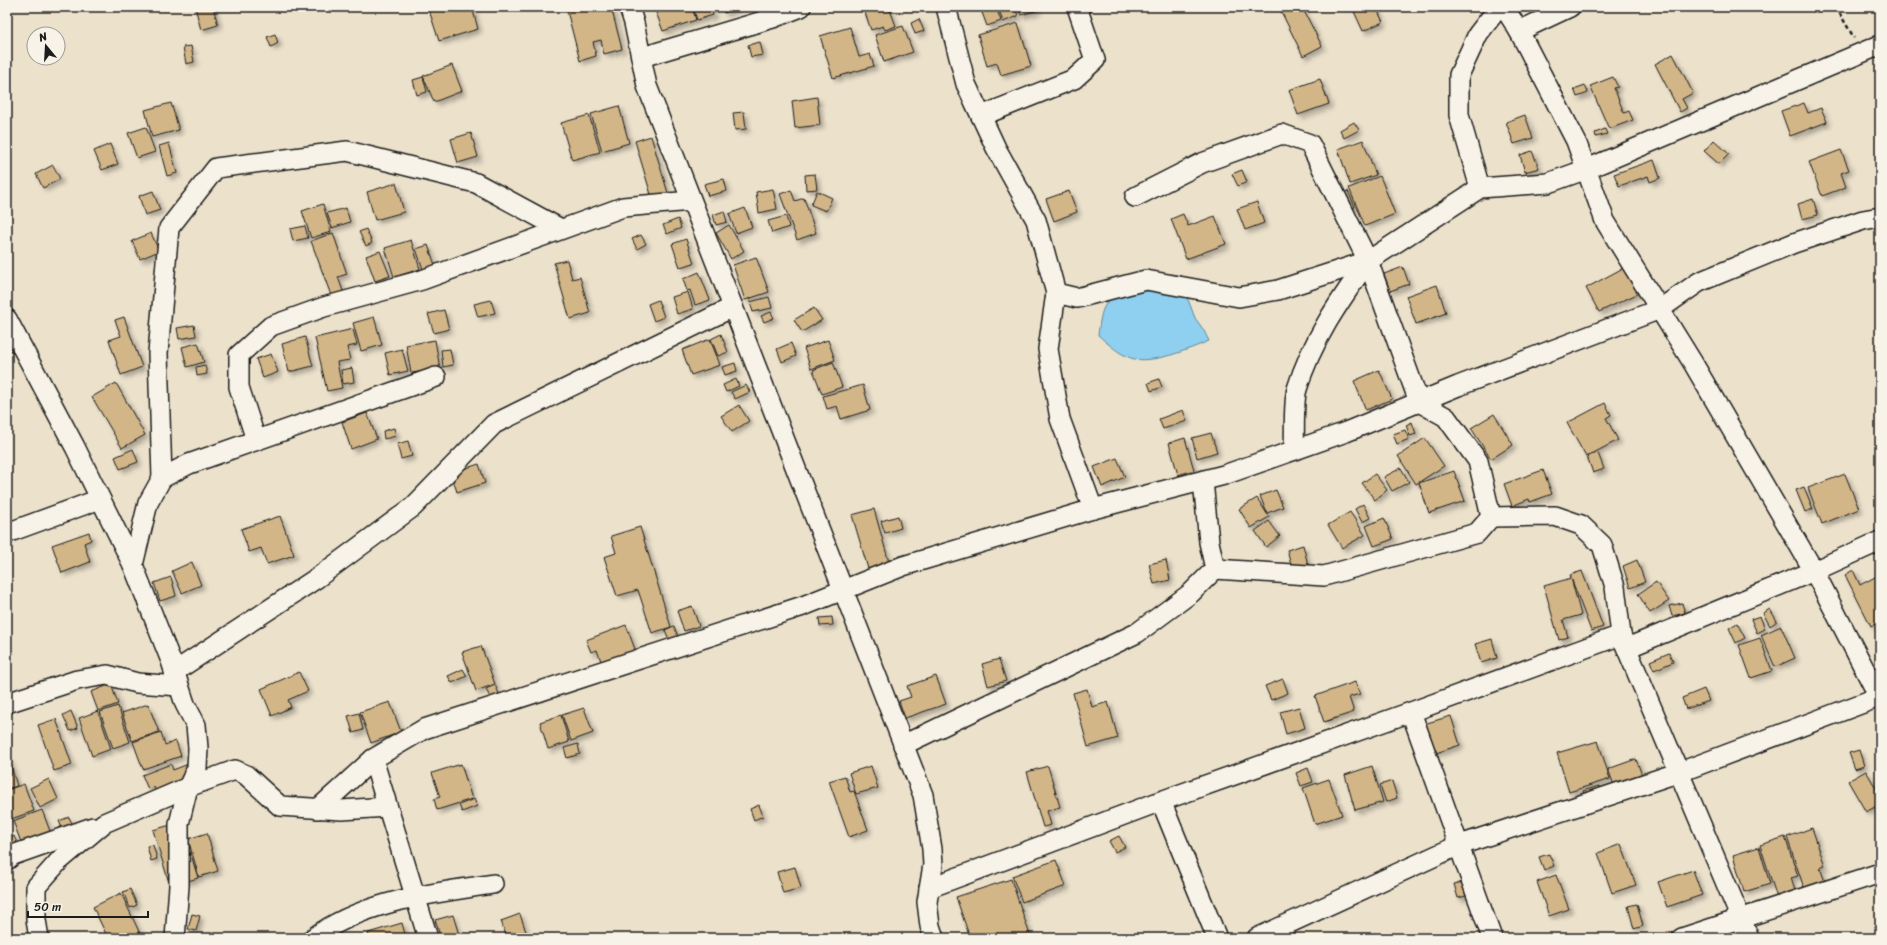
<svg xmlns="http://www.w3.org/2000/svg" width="1887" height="945" viewBox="0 0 1887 945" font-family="Sriracha,sans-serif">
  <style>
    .water { fill: #8fd0f0; stroke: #61889b }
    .building { fill: #d2b687; stroke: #1c1c1c; filter: url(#shadow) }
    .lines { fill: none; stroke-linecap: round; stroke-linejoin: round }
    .street-casing { stroke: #1c1c1c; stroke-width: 22 }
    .path { stroke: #1c1c1c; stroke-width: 2.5; stroke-dasharray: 4 3; stroke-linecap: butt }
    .street { stroke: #f7f3e8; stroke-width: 19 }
  </style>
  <defs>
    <filter id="shadow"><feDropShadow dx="3.5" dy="3.5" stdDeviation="2" flood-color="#0004"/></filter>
  </defs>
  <rect width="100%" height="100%" fill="#ece1cb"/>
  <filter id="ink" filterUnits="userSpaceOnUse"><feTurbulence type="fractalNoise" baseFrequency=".025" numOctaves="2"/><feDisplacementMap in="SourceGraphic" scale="8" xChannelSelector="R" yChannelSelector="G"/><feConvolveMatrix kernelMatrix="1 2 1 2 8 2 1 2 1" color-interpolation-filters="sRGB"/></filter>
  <g filter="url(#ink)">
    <path class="water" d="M1130 288 1184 289 1195 318 1203 329 1209 341C1190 349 1151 365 1131 358 1119 354 1107 343 1098 335 1102 306 1102 301 1130 288Z"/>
    <g class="building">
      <path d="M195 7H213L218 25 201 30Z"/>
      <path d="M428 7H472L478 29 439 41Z"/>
      <path d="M566 7H611L622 49 604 54 601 40 593 42 596 56 580 61Z"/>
      <path d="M654 7H692L696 20 663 31Z"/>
      <path d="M693 7H711L713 15 697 20Z"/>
      <path d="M722 7H739V8L724 13Z"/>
      <path d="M863 7H889L896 26 885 30 883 26 871 30Z"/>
      <path d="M980 7H996L1001 21 987 26Z"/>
      <path d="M998 7H1015L1018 16 1003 22Z"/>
      <path d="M1018 7H1037L1038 10 1021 15Z"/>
      <path d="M1279 7H1302L1322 46 1303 56Z"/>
      <path d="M1352 7H1376L1383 22 1363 31Z"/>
      <path d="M919 19 924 31 915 34 911 23Z"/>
      <path d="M1018 23 1031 66 1001 75 997 63 987 66 978 35Z"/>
      <path d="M903 26 913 52 884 62 875 35Z"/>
      <path d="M850 27 859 57 870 54 874 66 833 78 820 36Z"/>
      <path d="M275 34 278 43 271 47 267 37Z"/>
      <path d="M760 42 763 55 751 57 748 45Z"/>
      <path d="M191 46 194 62 186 64 183 47Z"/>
      <path d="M1673 54 1693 93 1682 99 1687 108 1680 112 1655 64Z"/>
      <path d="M452 65 462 91 434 102 423 76Z"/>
      <path d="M423 77 427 92 417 95 413 80Z"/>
      <path d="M1613 77 1618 87 1614 88 1624 113 1629 111 1633 120 1609 129 1590 86Z"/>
      <path d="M1320 79 1329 104 1298 115 1289 90Z"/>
      <path d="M1585 85 1588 93 1577 97 1574 89Z"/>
      <path d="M817 97 820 125 795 128 792 101Z"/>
      <path d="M171 103 179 130 152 137 145 110Z"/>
      <path d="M1804 103 1808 113 1821 108 1827 122 1790 136 1781 111Z"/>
      <path d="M619 106 629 143 602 151 591 114Z"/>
      <path d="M744 112 746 129 735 130 733 113Z"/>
      <path d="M589 115 600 152 572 160 561 123Z"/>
      <path d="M1525 115 1533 138 1514 144 1506 122Z"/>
      <path d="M1354 122 1359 130 1344 138 1340 130Z"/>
      <path d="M146 127 155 152 137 158 128 133Z"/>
      <path d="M1605 129 1607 134 1596 137 1595 133Z"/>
      <path d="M471 133 478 157 458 163 451 139Z"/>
      <path d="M651 136 668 193 652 198 635 141Z"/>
      <path d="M1363 140 1376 175 1350 184 1338 149Z"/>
      <path d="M1714 140 1729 154 1719 164 1704 151Z"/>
      <path d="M169 143 177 173 167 176 159 146Z"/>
      <path d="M110 144 118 164 102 170 94 151Z"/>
      <path d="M1841 150 1849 170 1841 173 1846 187 1822 196 1809 162Z"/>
      <path d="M1532 151 1539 168 1525 172 1520 155Z"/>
      <path d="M1654 160 1660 178 1650 182 1648 176 1619 186 1614 174Z"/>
      <path d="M53 165 60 179 43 188 36 174Z"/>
      <path d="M1242 170 1247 182 1238 186 1232 174Z"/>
      <path d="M815 174 817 189 806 190 805 175Z"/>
      <path d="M1380 176 1395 214 1365 226 1349 188Z"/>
      <path d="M724 179 727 191 708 196 704 184Z"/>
      <path d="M396 183 404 212 375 220 367 192Z"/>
      <path d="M773 189 777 209 759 213 756 192Z"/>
      <path d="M791 190 795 201 804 198 816 233 797 240 780 194Z"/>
      <path d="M153 191 160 210 145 215 139 196Z"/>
      <path d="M817 191 832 198 826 211 811 205Z"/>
      <path d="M1069 191 1077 212 1054 221 1046 199Z"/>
      <path d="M1348 191 1355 207 1349 210 1341 194Z"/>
      <path d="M1813 199 1818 215 1802 219 1798 204Z"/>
      <path d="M1257 202 1264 223 1245 230 1237 209Z"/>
      <path d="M323 204 331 232 311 238 302 211Z"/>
      <path d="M346 208 350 222 332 228 327 213Z"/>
      <path d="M745 208 752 227 736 233 729 214Z"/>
      <path d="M724 211 727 222 716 225 713 215Z"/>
      <path d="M1183 214 1188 226 1215 216 1226 244 1186 259 1171 219Z"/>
      <path d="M786 216 789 227 772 233 768 221Z"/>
      <path d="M678 219 681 228 667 234 663 225Z"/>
      <path d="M729 225 744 251 731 259 716 233Z"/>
      <path d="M305 226 308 238 293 241 290 229Z"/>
      <path d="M366 229 372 243 366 246 359 232Z"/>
      <path d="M151 233 159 251 140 259 132 241Z"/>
      <path d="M333 233 347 274 338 277 344 294 332 298 311 241Z"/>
      <path d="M641 235 646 244 637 249 632 239Z"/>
      <path d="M686 239 694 263 680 267 672 244Z"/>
      <path d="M411 240 420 269 394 277 385 248Z"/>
      <path d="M428 245 435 265 423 269 416 249Z"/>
      <path d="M380 251 390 276 375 281 366 256Z"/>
      <path d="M756 257 769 292 745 300 733 265Z"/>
      <path d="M567 260 572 279 580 277 590 313 570 319 554 263Z"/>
      <path d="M1403 267 1409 284 1390 291 1384 274Z"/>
      <path d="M1625 267 1639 293 1599 312 1586 288Z"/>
      <path d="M699 272 710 300 695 305 690 290 687 291 683 279Z"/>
      <path d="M1437 285 1446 313 1416 324 1406 296Z"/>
      <path d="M688 292 693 309 677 314 672 297Z"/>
      <path d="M769 297 772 308 753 312 750 302Z"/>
      <path d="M491 300 495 313 478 317 474 304Z"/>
      <path d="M658 300 664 317 654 321 648 304Z"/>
      <path d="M814 308 822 320 802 332 794 320Z"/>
      <path d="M444 310 449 329 434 333 428 314Z"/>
      <path d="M771 312 774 318 764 322 761 316Z"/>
      <path d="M124 317 142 367 121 375 109 340 121 336 115 320Z"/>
      <path d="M374 317 382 345 361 351 353 323Z"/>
      <path d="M194 325 196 336 179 339 177 328Z"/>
      <path d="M353 329 357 345 347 347 350 360 337 362 342 388 327 391 315 338Z"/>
      <path d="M721 334 728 352 718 356 711 339Z"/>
      <path d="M305 337 313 366 289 372 282 344Z"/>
      <path d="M710 339 720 365 691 375 682 350Z"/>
      <path d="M435 340 440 369 411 373 406 345Z"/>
      <path d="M828 340 835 360 811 369 804 348Z"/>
      <path d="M198 343 204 362 187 367 182 347Z"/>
      <path d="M791 343 796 356 782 362 777 349Z"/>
      <path d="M402 349 408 371 390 375 385 353Z"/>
      <path d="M450 349 453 365 443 367 441 350Z"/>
      <path d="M271 354 278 372 263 378 256 359Z"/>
      <path d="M833 362 842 387 822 394 813 370Z"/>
      <path d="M735 363 737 371 725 375 722 367Z"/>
      <path d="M205 365 207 374 197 376 196 367Z"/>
      <path d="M352 368 354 382 343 384 341 370Z"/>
      <path d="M1379 370 1392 399 1366 410 1354 381Z"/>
      <path d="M736 379 739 386 726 392 723 385Z"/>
      <path d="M1159 379 1162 387 1151 391 1148 383Z"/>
      <path d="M116 383 145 435 122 448 92 397Z"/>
      <path d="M746 385 750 392 735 399 731 392Z"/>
      <path d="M863 385 870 410 841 419 837 406 827 409 823 396Z"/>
      <path d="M1605 403 1611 415 1606 418 1618 440 1586 457 1567 423Z"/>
      <path d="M739 405 749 421 732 432 721 416Z"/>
      <path d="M1183 410 1187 421 1163 429 1159 419Z"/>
      <path d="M367 413 377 439 351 449 342 422Z"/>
      <path d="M1494 414 1513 445 1491 459 1471 428Z"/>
      <path d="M1412 422 1416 434 1410 436 1406 425Z"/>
      <path d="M394 428 396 436 384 439 383 431Z"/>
      <path d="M1405 430 1409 439 1397 444 1393 434Z"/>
      <path d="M1211 433 1217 452 1197 458 1192 438Z"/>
      <path d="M1185 438 1194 470 1178 475 1169 443Z"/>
      <path d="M1425 438 1444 466 1416 484 1398 456Z"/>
      <path d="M408 441 412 456 401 459 397 444Z"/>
      <path d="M133 449 138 462 120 469 115 457Z"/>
      <path d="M1598 453 1604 469 1593 473 1587 456Z"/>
      <path d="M1117 458 1125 477 1102 487 1094 467Z"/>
      <path d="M479 464 485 483 457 492 451 473Z"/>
      <path d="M1401 468 1409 482 1392 491 1384 477Z"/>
      <path d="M1543 470 1552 494 1530 502 1529 499 1512 506 1504 484Z"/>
      <path d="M1454 471 1465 501 1429 513 1419 483Z"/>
      <path d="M1375 474 1387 490 1375 500 1362 483Z"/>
      <path d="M1845 474 1859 509 1822 524 1808 488Z"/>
      <path d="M1804 487 1813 509 1805 512 1796 490Z"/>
      <path d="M1276 490 1283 507 1267 513 1260 496Z"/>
      <path d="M1257 498 1269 517 1251 528 1239 509Z"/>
      <path d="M1363 504 1370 518 1362 522 1355 509Z"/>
      <path d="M874 509 890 566 869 572 852 515Z"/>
      <path d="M1350 512 1365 535 1342 548 1328 525Z"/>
      <path d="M280 516 294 555 267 564 261 548 249 552 241 529Z"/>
      <path d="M898 516 901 528 885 533 881 521Z"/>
      <path d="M1384 518 1393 539 1374 546 1366 526Z"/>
      <path d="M1269 521 1280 536 1266 547 1255 531Z"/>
      <path d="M640 527 671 627 652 633 638 590 617 596 604 557 616 553 611 536Z"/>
      <path d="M89 532 91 540 84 543 90 562 62 573 52 545Z"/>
      <path d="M1303 545 1309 569 1294 574 1287 550Z"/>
      <path d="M1166 560 1170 580 1154 584 1149 564Z"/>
      <path d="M1637 560 1645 582 1630 588 1623 566Z"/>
      <path d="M192 562 201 585 182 593 172 571Z"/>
      <path d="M1853 570 1860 585 1877 576 1880 583V622L1871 626 1845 575Z"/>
      <path d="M1582 571 1603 627 1591 631 1570 575Z"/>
      <path d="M171 577 176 596 160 601 154 583Z"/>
      <path d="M1571 578 1581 615 1563 620 1568 637 1559 640 1544 586Z"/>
      <path d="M1656 582 1669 601 1650 613 1638 594Z"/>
      <path d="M1682 603 1685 613 1672 616 1669 606Z"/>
      <path d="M692 606 699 626 684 631 677 611Z"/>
      <path d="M1770 609 1777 621 1770 626 1763 613Z"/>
      <path d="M1760 616 1765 629 1757 633 1751 619Z"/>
      <path d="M832 617 833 625 820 626 819 618Z"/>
      <path d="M1737 623 1745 638 1736 643 1729 628Z"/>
      <path d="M626 625 636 652 602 664 597 650 591 652 586 640Z"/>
      <path d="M674 626 679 639 670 642 665 630Z"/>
      <path d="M1781 626 1795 658 1775 667 1761 635Z"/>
      <path d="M1760 638 1772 671 1751 678 1739 645Z"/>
      <path d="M1492 639 1497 658 1481 663 1475 644Z"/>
      <path d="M481 646 495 684 476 691 462 652Z"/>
      <path d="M1669 653 1673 662 1654 670 1650 661Z"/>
      <path d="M999 659 1006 681 988 686 982 664Z"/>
      <path d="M463 669 467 676 452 683 448 676Z"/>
      <path d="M299 672 308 691 288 700 291 707 272 716 261 689Z"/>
      <path d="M936 676 946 704 905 718 899 701 911 697 907 686Z"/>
      <path d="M1283 679 1288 693 1271 700 1265 686Z"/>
      <path d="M1355 682 1360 694 1349 697 1354 712 1324 722 1315 696Z"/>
      <path d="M111 684 118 704 98 711 91 692Z"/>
      <path d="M495 685 503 702 494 706 486 689Z"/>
      <path d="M1087 689 1092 707 1108 702 1118 738 1088 747 1073 693Z"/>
      <path d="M1704 689 1709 701 1686 709 1682 698Z"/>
      <path d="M390 702 401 732 371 743 360 712Z"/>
      <path d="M148 704 159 732 132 741 122 713Z"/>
      <path d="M118 706 130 742 113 748 100 712Z"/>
      <path d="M1299 707 1305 728 1286 734 1280 712Z"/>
      <path d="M584 708 593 733 571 741 562 715Z"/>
      <path d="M71 711 78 728 70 731 63 715Z"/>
      <path d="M98 711 111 749 92 756 79 718Z"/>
      <path d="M359 713 363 730 353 733 348 716Z"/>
      <path d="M561 715 569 742 548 749 540 722Z"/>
      <path d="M1451 716 1460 745 1433 754 1410 728Z"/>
      <path d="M56 719 72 765 54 771 38 725Z"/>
      <path d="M161 732 165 745 176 741 181 756 143 769 133 742Z"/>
      <path d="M1598 741 1610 779 1569 792 1557 753Z"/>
      <path d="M578 744 580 754 567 758 564 748Z"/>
      <path d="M1859 750 1864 766 1855 769 1849 753Z"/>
      <path d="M9 759 17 786 7 789V760Z"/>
      <path d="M1636 759 1646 786 1618 796 1608 769Z"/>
      <path d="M171 764 173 770 188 764 195 784 159 798 154 787 148 789 142 775Z"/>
      <path d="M461 764 472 799 437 810 434 799 440 797 432 773Z"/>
      <path d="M871 766 878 788 856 794 849 773Z"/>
      <path d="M1048 766 1060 807 1047 811 1051 825 1043 827 1027 772Z"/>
      <path d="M1372 766 1383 802 1355 810 1345 775Z"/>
      <path d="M1308 768 1313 782 1301 786 1296 773Z"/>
      <path d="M1866 771 1880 795V804L1866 812 1848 781Z"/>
      <path d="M845 776 850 792 854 791 868 830 849 837 829 781Z"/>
      <path d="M49 779 58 799 40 808 30 788Z"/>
      <path d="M1329 779 1342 815 1315 824 1303 788Z"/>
      <path d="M1392 781 1397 798 1386 802 1380 785Z"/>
      <path d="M24 784 34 811 8 820 7 790Z"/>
      <path d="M1599 786 1603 801 1587 806 1583 791Z"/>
      <path d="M474 799 477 806 462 812 459 805Z"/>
      <path d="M759 805 763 816 754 820 750 809Z"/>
      <path d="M42 810 53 839 24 850 13 821Z"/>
      <path d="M69 817 74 828 64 833 59 821Z"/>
      <path d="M181 822 198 878 170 886 153 830Z"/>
      <path d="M1812 828 1825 866 1820 868 1826 884 1805 891 1787 837Z"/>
      <path d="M207 833 218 871 199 877 188 839Z"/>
      <path d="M14 836 21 851 13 855 7 840Z"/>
      <path d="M1119 836 1125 847 1115 852 1109 841Z"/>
      <path d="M1785 837 1798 876 1791 878 1796 894 1778 901 1760 845Z"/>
      <path d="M1621 844 1636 885 1612 893 1598 853Z"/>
      <path d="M153 845 157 859 151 861 147 846Z"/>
      <path d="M1759 847 1770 884 1744 892 1733 855Z"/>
      <path d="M1549 854 1554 866 1544 870 1539 857Z"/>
      <path d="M1056 860 1066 886 1022 902 1012 876Z"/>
      <path d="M795 867 801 888 783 893 777 872Z"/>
      <path d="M1693 870 1702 895 1667 907 1658 882Z"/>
      <path d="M1556 875 1569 909 1549 916 1537 882Z"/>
      <path d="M1011 879 1031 938H970L956 897Z"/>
      <path d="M1463 882 1466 896 1458 898 1454 884Z"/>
      <path d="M130 889 137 905 130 908 123 892Z"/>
      <path d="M121 893 142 938H108L93 907Z"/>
      <path d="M1637 904 1643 926 1634 929 1628 906Z"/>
      <path d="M192 914 200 916 196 931 188 929Z"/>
      <path d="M520 914 528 938H507L501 921Z"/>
      <path d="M453 915 459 935 441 938 435 920Z"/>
      <path d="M402 923 406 938H370L368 933Z"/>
    </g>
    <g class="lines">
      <defs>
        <g id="street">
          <path d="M629 7 634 23 647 86 923 795 932 849 933 865 927 902 930 926 934 938"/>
          <path d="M946 7 966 84 996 148 1036 220 1056 293 1077 298 1146 280 1239 297 1278 290 1368 261 1480 188 1548 183 1587 169 1880 45"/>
          <path d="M1504 7 1519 31 1576 141 1605 221 1693 363 1814 571 1880 699"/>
          <path d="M1519 31 1570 7"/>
          <path d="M642 57 773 18 801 7"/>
          <path d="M981 116 1074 79 1095 60 1077 7"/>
          <path d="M1480 188 1459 115V75L1478 34 1499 7"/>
          <path d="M1135 197 1202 163 1282 134 1310 144 1368 261 1419 402 1446 417 1478 461 1491 517 1477 533 1324 576 1215 569"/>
          <path d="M1056 293 1048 349 1060 419 1093 509"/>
          <path d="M7 319 75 447 133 565 171 661 185 704 196 725 198 748 197 768 188 787 179 824V886L175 938"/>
          <path d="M256 440 239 387V355L271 326 324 307 422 280 623 207 691 201"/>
          <path d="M1294 450C1295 435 1293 402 1297 389 1311 342 1340 300 1368 261"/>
          <path d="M162 478 158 353 169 228 216 168 347 151 476 183 561 229"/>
          <path d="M1491 517 1555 516 1581 525 1602 545 1615 587 1621 635 1749 938"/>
          <path d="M7 533 100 499"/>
          <path d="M133 565 148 503 162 478 189 464 436 377"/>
          <path d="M1627 648 1814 571 1880 541"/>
          <path d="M174 672 317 578 413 507 494 424 733 307"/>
          <path d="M7 703 77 680 107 675 137 683 179 686"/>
          <path d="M1411 712 1492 938"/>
          <path d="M903 745 1137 633 1191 593 1215 569 1209 542 1203 481"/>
          <path d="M373 759 428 938"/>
          <path d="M1161 801 1217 938"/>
          <path d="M318 809 373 759 424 729 803 606 903 566 1093 509 1224 475 1346 432 1458 386 1660 309 1699 282 1794 243 1863 220 1880 217"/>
          <path d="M7 860 13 855 93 827"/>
          <path d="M929 888 1161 801 1411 712 1621 635"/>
          <path d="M39 938 36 920V887L59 861 104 823 188 787 235 770 246 775 280 806 342 810 387 807"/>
          <path d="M313 938C364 900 432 894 493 884"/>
          <path d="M1257 938 1457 846 1680 772 1879 697"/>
          <path d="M1682 938 1880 873"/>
        </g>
      </defs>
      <use href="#street" class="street-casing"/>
      <path class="path" d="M1836 7 1854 38"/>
      <use href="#street" class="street"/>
    </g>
  </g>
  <rect width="1887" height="945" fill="none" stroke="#f7f3e8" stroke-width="24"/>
  <rect x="12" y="12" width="1863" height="921" fill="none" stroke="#1c1c1c" stroke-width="1.5" filter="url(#ink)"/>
  <g transform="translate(46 46) rotate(342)"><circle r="19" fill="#f7f3e8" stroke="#9f9d96"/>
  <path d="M0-3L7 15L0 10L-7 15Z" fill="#1c1c1c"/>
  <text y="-6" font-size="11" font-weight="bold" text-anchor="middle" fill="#1c1c1c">N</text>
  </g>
  <path d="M28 911v6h120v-6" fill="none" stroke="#1c1c1c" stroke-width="2"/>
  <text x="34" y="911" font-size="12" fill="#1c1c1c" stroke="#f7f3e8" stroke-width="3" paint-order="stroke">50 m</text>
</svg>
